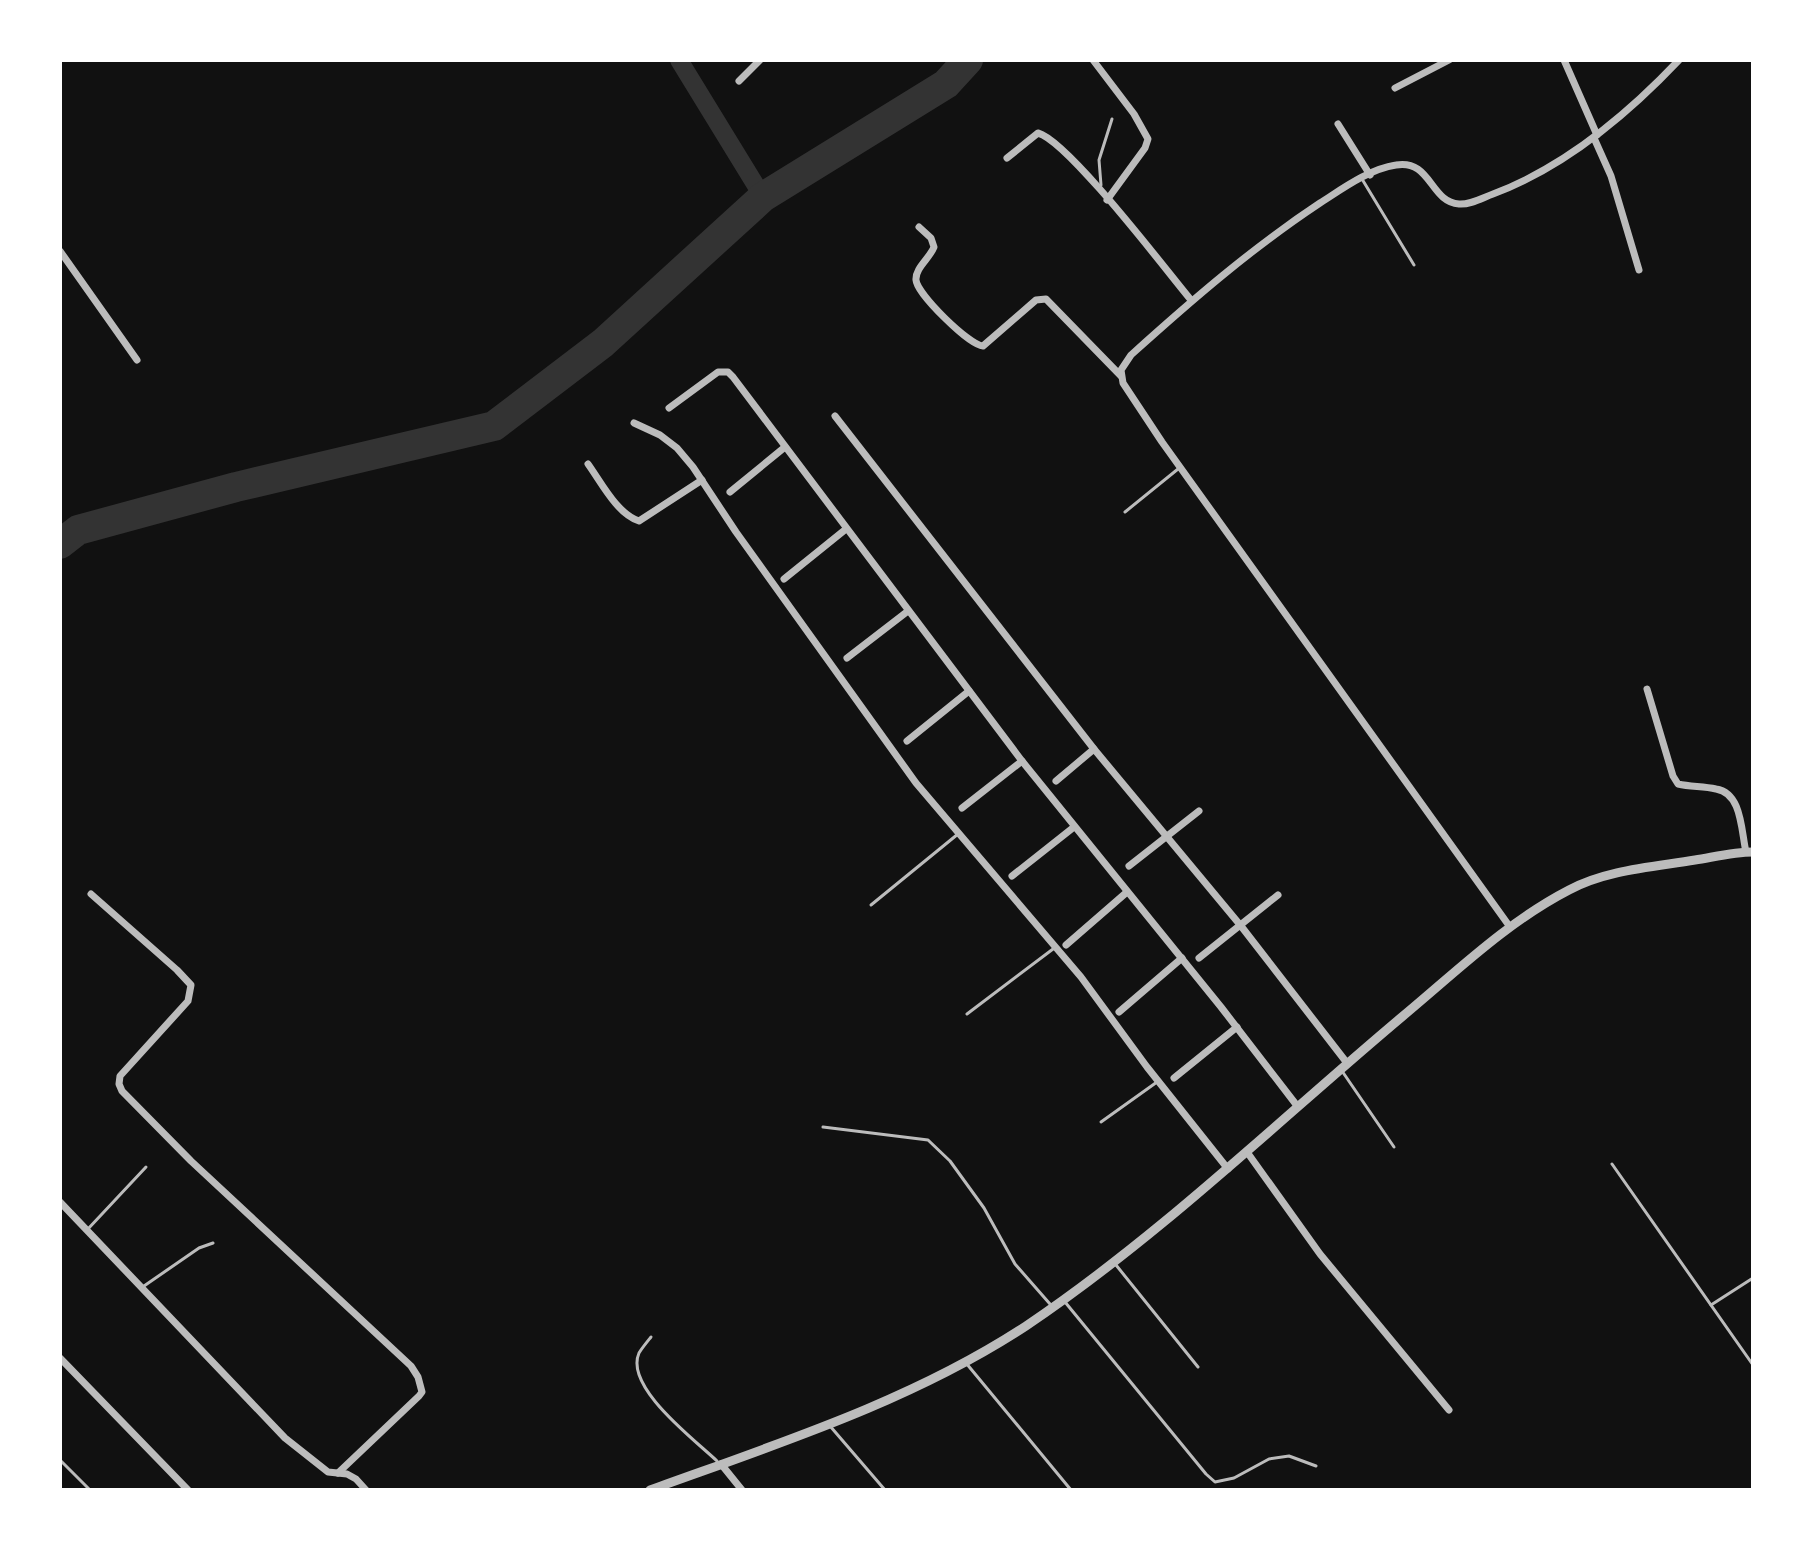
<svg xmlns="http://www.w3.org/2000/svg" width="1813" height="1550" viewBox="0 0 1813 1550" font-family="'PT Sans Narrow',sans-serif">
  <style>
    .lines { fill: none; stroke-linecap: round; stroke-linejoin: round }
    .canal { stroke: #333; stroke-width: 18 }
    .river { stroke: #333; stroke-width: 30 }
    .service { stroke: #bcbcbc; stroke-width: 3 }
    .minor { stroke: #bcbcbc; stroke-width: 7 }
    .tertiary { stroke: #bcbcbc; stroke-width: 9 }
  </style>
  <rect width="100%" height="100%" fill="#111"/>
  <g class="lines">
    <path class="canal" d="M679 60 763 197"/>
    <path class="river" d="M60 544 78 530 236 487 494 426 603 343 763 197 946 84 968 60"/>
    <g class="service">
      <path d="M1362 179 1414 265"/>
      <path d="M1101 185 1099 160 1112 119"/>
      <path d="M1125 512 1178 469"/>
      <path d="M871 905 958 834"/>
      <path d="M967 1014 1053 949"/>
      <path d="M1342 1071 1394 1147"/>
      <path d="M1101 1122 1157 1082"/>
      <path d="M823 1127 928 1140 950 1161 984 1208 1015 1264 1050 1304"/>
      <path d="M1612 1164 1753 1365"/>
      <path d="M87 1230 146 1167"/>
      <path d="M1116 1265 1198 1367"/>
      <path d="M144 1286 199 1248 213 1243"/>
      <path d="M1065 1302 1206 1474 1215 1482 1234 1478 1269 1459 1289 1456 1316 1466"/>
      <path d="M1711 1305 1753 1278"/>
      <path d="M651 1337C647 1342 642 1348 639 1353 624 1387 695 1440 717 1461"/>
      <path d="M966 1363 1071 1490"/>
      <path d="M830 1426 885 1490"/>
      <path d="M60 1460 90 1490"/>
    </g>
    <g class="minor">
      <path d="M1093 60 1134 114 1148 139 1145 148 1107 200"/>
      <path d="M1564 60 1597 135"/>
      <path d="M739 81 760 60"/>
      <path d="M1395 88 1449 60"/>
      <path d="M1338 124 1370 175"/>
      <path d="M1594 138 1611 176 1639 270"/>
      <path d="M1007 158 1038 133C1068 141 1166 270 1191 300"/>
      <path d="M919 227 931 238 934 247C930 258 915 268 916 280 917 294 969 345 983 346L1036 300 1046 299 1121 376"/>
      <path d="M60 251 137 360"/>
      <path d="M669 408 718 372H728L733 377 1022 761 1221 1007 1298 1107"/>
      <path d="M835 416 1094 749 1241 926 1347 1063"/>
      <path d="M634 423 660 435 677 448 693 467 736 532 916 783 1081 977 1147 1067 1228 1169"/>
      <path d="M588 464C601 482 617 514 639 521L702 480"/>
      <path d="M730 492 785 447"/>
      <path d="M784 579 846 529"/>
      <path d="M847 658 908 611"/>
      <path d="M1647 689 1673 776 1678 784C1691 787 1703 786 1716 789 1742 793 1741 830 1746 852"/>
      <path d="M907 741 969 691"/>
      <path d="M1056 781 1094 749"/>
      <path d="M962 808 1022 761"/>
      <path d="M1129 866 1199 811"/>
      <path d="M1012 876 1074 827"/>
      <path d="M91 894 177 970 191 985 188 1001 120 1076 119 1084 122 1091 191 1161 411 1366 418 1377 422 1392 419 1396 338 1473"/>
      <path d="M1510 927 1162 442 1123 383 1121 370 1131 355C1192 300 1252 248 1320 203 1342 189 1369 169 1396 165 1431 159 1430 202 1459 204 1470 205 1482 198 1493 194 1565 167 1627 115 1679 60"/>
      <path d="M1066 945 1127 892"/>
      <path d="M1199 958 1278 895"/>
      <path d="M1119 1012 1182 958"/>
      <path d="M1174 1078 1237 1027"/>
      <path d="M1247 1152 1320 1254 1449 1410"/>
      <path d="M60 1202 285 1438 328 1472 347 1474 356 1479 366 1490"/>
      <path d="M60 1358 188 1490"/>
      <path d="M721 1464 742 1490"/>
    </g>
    <path class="tertiary" d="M650 1490C777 1444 912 1401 1026 1326 1161 1235 1279 1120 1403 1016 1456 972 1507 922 1569 890 1606 870 1653 867 1695 860 1714 857 1734 852 1753 852"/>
  </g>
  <rect width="1813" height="1550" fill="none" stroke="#ffffff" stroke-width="124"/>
</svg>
